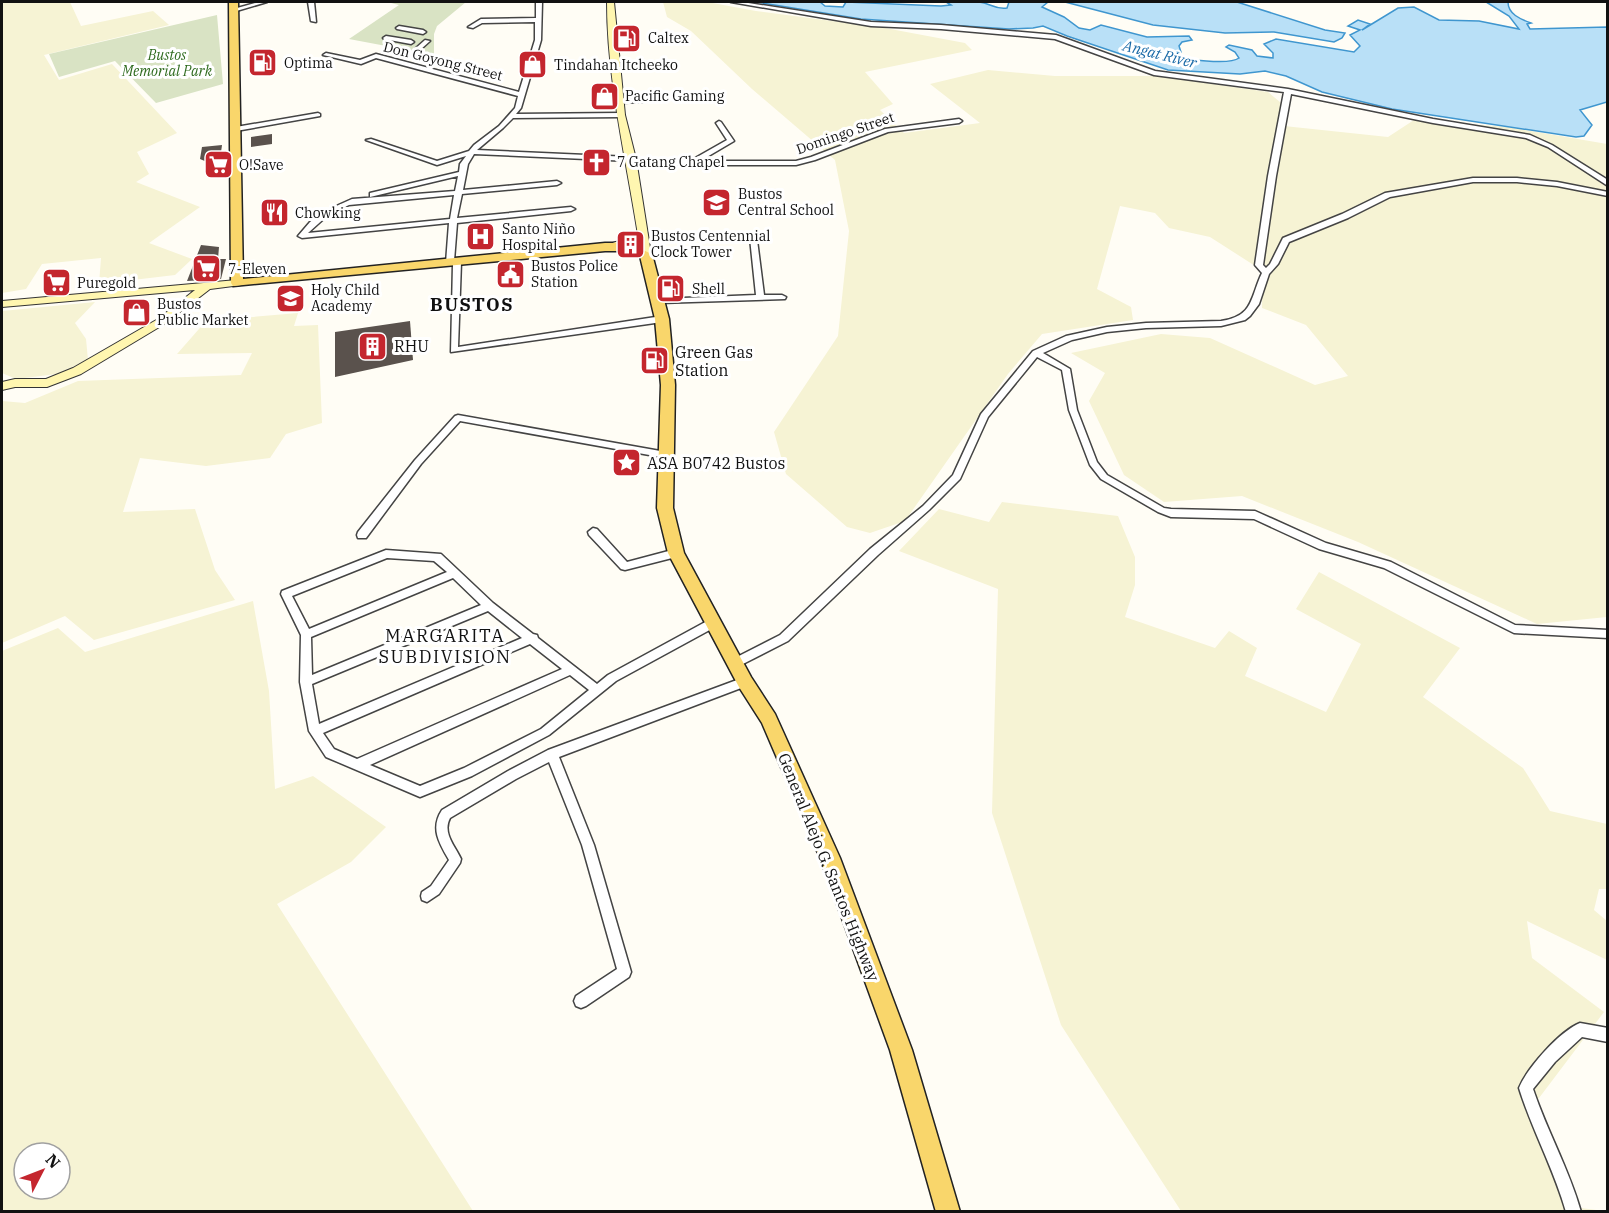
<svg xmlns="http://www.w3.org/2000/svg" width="1609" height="1213" viewBox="0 0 1609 1213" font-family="'IBM Plex Serif',serif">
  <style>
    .farmland { fill: #f6f3d4; fill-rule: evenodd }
    .cemetery { fill: #d9e3c4 }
    .water { fill: #b9e0f7; stroke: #3f96cf; stroke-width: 1.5 }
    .building { fill: #5a524d }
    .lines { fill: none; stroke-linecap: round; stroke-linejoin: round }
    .street-casing { stroke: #444; stroke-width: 3 }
    .secondary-casing { stroke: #333; stroke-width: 2 }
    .primary-casing { stroke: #222; stroke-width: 3 }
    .street { fill: #fff; fill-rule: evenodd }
    .secondary { fill: #fff6b0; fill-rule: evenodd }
    .primary { fill: #f9d66b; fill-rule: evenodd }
    .labels { text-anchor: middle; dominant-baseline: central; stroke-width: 6; stroke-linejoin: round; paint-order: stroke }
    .far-poi-label { font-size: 14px; fill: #111; stroke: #fff; text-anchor: start }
    .far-park-label { font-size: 14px; font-style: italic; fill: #2f6b1f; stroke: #fff }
    .far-street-label { font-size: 14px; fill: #111; stroke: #fff }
    .far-water-label { font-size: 15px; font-style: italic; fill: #1768a6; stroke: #fff }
    .poi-label { font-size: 16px; fill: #111; stroke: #fff; text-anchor: start }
    .street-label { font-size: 16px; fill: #111; stroke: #fff }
    .far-district-label { font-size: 18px; font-weight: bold; letter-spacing: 1.5px; fill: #111; stroke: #fff }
    .neighbourhood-label { font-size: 18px; letter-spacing: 1.5px; fill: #111; stroke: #fff }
  </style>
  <rect width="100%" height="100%" fill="#fffdf5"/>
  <g class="farmland">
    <path d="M2 2H70L81 26 153 11 169 25 44 55 59 80 112 64 177 133 137 152 149 174 136 182 200 207 149 243 192 259 175 275 99 284 101 258 42 264 26 289 2 293Z"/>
    <path d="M663 2H707L756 11 885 28 965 43 972 50 865 72 893 104 880 110 904 133 980 123 930 84 988 70 1055 76H1158L1268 92 1286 107 1284 126 1388 137 1414 120 1508 127 1607 144V617L1537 624 1358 542 1242 496 1164 502 1124 475 1089 401 1105 373 1071 353 1161 334 1210 338 1315 385 1348 376 1306 325 1262 308 1263 271 1210 237 1169 228 1155 213 1120 206 1097 289 1131 307 1133 320 1042 334 1008 374 905 521 870 533 847 527 786 474 774 432 838 336 849 231 835 160 752 89 691 31 667 17Z"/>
    <path d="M95 302 75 323 86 339 88 360 57 374 16 379 2 373V311Z"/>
    <path d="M298 313 294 326 318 325 322 423 286 434 270 458 206 466 140 458 123 512 195 509 215 570 235 600 94 640 65 616 2 643V401L25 403 78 381 241 375 252 353 177 354 206 321Z"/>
    <path d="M1002 502 1118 516 1135 557V585L1125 617 1215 648 1229 631 1257 648 1245 676 1326 712 1361 644 1296 609 1319 572 1460 648 1423 697 1523 768 1550 811 1607 824V889H1599L1594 910 1607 921V960L1527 921 1532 958 1604 1012 1533 1106 1573 1207 1604 1211H1181L1061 1025 992 813 998 589 899 551 939 509 989 522Z"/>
    <path d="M253 601 269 691 275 789 313 776 386 827 351 862 277 904 473 1211H2V651L58 628 85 652ZM24 1153H60V1189H24Z"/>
  </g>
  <g class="cemetery">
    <path d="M387 2H466L437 26 434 34V55L349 39 399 5Z"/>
    <path d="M217 15 223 84 156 103 115 61 59 77 49 54Z"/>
  </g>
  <g class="water">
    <path d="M756 2H820L825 6 843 7 846 2 941 6 951 5 946 2C957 1 969 1 979 2 990 3 995 10 1007 8L1009 2H1048L1042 7 1064 17 1079 28 1090 30 1101 25 1147 37 1189 36 1192 40 1182 42 1179 46 1181 52 1173 55C1183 60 1230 65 1239 58L1235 52 1226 47 1229 45 1252 50 1257 56 1273 58V53L1264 44 1276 39 1354 52 1360 46 1350 35 1360 30 1348 26 1358 20 1370 24 1362 30 1398 8 1414 7 1439 20 1479 21 1519 29 1509 16 1486 2H1508C1508 14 1520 19 1531 23L1527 24 1530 29 1607 27V102L1580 110 1592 125 1584 136 1576 137 1392 109 1322 92 1286 76 1265 71 1240 74 1168 70 1067 36 1043 26 1033 28 1009 29 861 19Z"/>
    <path d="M1065 2H1237L1325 30 1345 33 1342 38 1334 42 1274 32 1225 33 1153 25Z"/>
  </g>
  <g class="building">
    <path d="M272 134V144L251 147V137Z"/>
    <path d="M222 145 220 160 207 162 200 159 202 147Z"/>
    <path d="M201 245 219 247 218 259H226L221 279 187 281Z"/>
    <path d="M410 321 413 360 335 377V332Z"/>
  </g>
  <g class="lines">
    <defs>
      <g id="street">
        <path d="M259 2H267L233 12 230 10Z"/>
        <path d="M308 2H314L316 22 311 21Z"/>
        <path d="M536 2H542L541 40 521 108 516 114 621 113 624 115 621 117 513 118 503 128 477 150 631 157 635 159 632 161H690L727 140 716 123 719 121 721 122 734 141 700 161H796L811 157 885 129 959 119 962 121 959 123 888 132 815 160 796 165H631L627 163 630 161 474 154 468 164 463 190 557 181 561 183 557 185 462 194 457 218 571 207 575 209 571 211 457 223 454 261 457 260 461 262 458 347 662 316 666 319 662 322 451 352 453 264 450 265 446 263 449 223 302 238 298 236 310 222 323 212 352 199 455 191 458 176 370 197V193L459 172 460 164 466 156 437 165 366 140 371 139 437 161 469 151 474 145 499 126 515 108 518 96 376 58 361 64 323 55 326 53 360 60 376 54 519 92 535 40V22L482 23 473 28 468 27 481 19 536 18ZM454 195 450 219 308 233 328 215 349 205Z"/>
        <path d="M731 2H742L871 22 941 25 1056 35 1155 71 1288 89 1433 119 1530 135 1552 145 1608 180V186L1548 147 1526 138 1433 123 1291 94 1276 176 1263 265 1266 268 1270 264 1283 238 1342 214 1385 193 1473 178H1517L1557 182 1608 192V196L1557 186 1517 182H1473L1390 197 1348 218 1289 242 1278 264 1269 274 1259 304 1250 316 1245 320 1221 326 1146 328 1107 332 1072 340 1043 353 1070 369 1077 410 1097 462 1107 475 1164 508 1171 509 1255 511 1326 543 1391 562 1515 625 1608 630V638L1514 633 1384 568 1319 549 1254 519 1171 517 1158 512 1101 479 1090 465 1069 410 1062 370 1037 357 988 417 960 479 929 510 878 555 788 641 739 666H731L730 663 731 660 780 635 870 549 923 506 953 475 981 414 1033 351 1066 336 1107 327 1146 323 1221 321C1254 316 1250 298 1262 273L1255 265 1268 176 1284 92 1154 75 1055 39 941 29 871 26Z"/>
        <path d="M399 26 423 30 426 32 423 34 397 29 396 28Z"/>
        <path d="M386 36 411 40 414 42 411 44 384 39 383 38Z"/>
        <path d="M425 40 430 41 420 50H416V48Z"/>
        <path d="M661 98 662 99 659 101 619 103 616 101 619 99Z"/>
        <path d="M318 113 320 114V116L236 131 233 129 236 127Z"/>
        <path d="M750 238 757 240 764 295H782L786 297 785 299 659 303 655 301 659 299 756 295Z"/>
        <path d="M458 415 666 452 671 455 666 458 460 421 421 464 366 538H358L357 535 358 532 415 460 455 416Z"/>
        <path d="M593 528 597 529 627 562 676 549 681 553 676 557 625 570 621 569 589 535 588 532Z"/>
        <path d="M386 550 441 554 493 603 533 634 537 635 538 638 597 684 608 675 709 620H717L718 623 717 626 616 681 549 735 472 776 420 797 326 757 309 731 300 682 301 635 281 594 282 591ZM387 558 434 561 447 572 309 629 292 596ZM453 578 481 605 312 675 311 637ZM488 611 522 638 319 724 312 684ZM530 644 562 669 357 759 334 749 323 733ZM570 675 589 690 541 729 464 768 420 786 370 765Z"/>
        <path d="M745 677 749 679 751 682 749 685 559 757 594 845 631 972 629 977 586 1006 581 1008 576 1006 574 1001 576 996 617 969 582 845 549 762 516 779 450 818C442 833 455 846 461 859L460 863 439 894 427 902 422 900 421 896 422 892 431 886 449 860C439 843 430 828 442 810L508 771 548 750Z"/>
        <path d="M1580 1023 1608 1028V1042L1582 1037 1555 1062 1533 1089C1547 1131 1569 1169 1581 1212H1566C1554 1169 1532 1130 1519 1088 1527 1068 1560 1031 1580 1023Z"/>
      </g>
      <g id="secondary">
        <path d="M607 2H614L625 115 636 159 651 254 646 257 641 254 639 241 605 250 600 247 638 235C626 158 607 80 607 2Z"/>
        <path d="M237 280 242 283 241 285 210 289 166 323 81 374 47 387H15L2 390V382L15 379H46L73 368 158 319 195 290 2 307V301Z"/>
      </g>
      <path id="primary" d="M229 2H238L243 279 605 243H627L652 254 669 319 675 385 673 508 684 553 751 677 775 714 840 858 912 1050 960 1212H936L890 1050 820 858 762 723 739 687 668 553 657 508 661 385 655 319 640 256 626 251H605L233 286 231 283Z"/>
    </defs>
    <use href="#street" class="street-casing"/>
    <use href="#secondary" class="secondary-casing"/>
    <use href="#primary" class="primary-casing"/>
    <use href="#street" class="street"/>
    <use href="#secondary" class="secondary"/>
    <use href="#primary" class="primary"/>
  </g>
  <defs>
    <symbol id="fuel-square" viewBox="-11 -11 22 22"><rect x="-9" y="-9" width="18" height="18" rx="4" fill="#c4262e" stroke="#fff"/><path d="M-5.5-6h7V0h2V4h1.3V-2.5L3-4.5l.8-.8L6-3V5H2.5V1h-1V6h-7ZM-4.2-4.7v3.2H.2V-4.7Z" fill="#fff"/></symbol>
    <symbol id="shop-square" viewBox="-11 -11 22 22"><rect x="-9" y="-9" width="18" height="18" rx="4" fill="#c4262e" stroke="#fff"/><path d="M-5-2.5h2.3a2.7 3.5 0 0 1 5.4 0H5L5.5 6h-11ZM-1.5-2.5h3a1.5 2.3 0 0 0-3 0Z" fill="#fff"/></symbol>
    <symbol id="church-square" viewBox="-11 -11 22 22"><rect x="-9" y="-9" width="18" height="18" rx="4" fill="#c4262e" stroke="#fff"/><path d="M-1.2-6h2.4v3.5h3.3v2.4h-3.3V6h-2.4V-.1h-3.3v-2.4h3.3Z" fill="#fff"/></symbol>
    <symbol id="supermarket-square" viewBox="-11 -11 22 22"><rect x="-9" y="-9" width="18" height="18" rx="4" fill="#c4262e" stroke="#fff"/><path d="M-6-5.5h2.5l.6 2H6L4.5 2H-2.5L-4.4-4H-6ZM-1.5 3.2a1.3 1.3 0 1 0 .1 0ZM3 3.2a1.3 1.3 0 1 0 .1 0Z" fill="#fff"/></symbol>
    <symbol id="school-square" viewBox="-11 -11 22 22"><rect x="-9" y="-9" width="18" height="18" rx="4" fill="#c4262e" stroke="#fff"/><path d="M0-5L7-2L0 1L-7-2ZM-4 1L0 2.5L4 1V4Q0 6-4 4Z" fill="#fff"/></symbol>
    <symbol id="restaurant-square" viewBox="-11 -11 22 22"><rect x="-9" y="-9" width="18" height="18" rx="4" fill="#c4262e" stroke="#fff"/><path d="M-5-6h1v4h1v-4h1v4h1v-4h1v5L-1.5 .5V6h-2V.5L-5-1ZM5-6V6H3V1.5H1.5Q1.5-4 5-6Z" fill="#fff"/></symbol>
    <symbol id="hospital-square" viewBox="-11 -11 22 22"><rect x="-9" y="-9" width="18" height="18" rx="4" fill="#c4262e" stroke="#fff"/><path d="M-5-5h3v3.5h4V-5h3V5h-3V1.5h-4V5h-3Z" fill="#fff"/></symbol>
    <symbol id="building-square" viewBox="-11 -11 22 22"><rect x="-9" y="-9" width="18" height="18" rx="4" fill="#c4262e" stroke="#fff"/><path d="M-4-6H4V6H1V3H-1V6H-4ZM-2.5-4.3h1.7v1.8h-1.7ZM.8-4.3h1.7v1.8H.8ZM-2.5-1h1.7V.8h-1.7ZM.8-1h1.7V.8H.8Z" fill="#fff"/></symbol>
    <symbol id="civic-square" viewBox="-11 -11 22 22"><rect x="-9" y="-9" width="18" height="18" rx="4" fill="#c4262e" stroke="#fff"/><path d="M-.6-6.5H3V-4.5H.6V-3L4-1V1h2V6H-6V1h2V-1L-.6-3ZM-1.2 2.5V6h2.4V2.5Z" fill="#fff"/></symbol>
    <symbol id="sight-square" viewBox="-11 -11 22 22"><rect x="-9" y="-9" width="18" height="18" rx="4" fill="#c4262e" stroke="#fff"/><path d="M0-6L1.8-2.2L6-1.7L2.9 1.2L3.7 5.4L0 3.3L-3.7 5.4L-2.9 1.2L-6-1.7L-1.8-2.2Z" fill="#fff"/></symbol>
  </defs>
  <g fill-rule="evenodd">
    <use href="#fuel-square" x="610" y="22" width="33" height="33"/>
    <use href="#fuel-square" x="246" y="46" width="33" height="33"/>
    <use href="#shop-square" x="516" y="48" width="33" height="33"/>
    <use href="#shop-square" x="588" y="80" width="33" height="33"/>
    <use href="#church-square" x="580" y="146" width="33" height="33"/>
    <use href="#supermarket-square" x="202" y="148" width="33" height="33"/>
    <use href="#school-square" x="700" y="186" width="33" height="33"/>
    <use href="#restaurant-square" x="258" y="196" width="33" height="33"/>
    <use href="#hospital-square" x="464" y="220" width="33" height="33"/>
    <use href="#building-square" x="614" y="228" width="33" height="33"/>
    <use href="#supermarket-square" x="190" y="252" width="33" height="33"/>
    <use href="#civic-square" x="494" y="258" width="33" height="33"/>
    <use href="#supermarket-square" x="40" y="266" width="33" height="33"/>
    <use href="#fuel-square" x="654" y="272" width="33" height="33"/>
    <use href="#school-square" x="274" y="282" width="33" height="33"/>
    <use href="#shop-square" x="120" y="296" width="33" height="33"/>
    <use href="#building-square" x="356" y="330" width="33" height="33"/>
    <use href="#fuel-square" x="638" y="344" width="33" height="33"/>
    <use href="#sight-square" x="610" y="446" width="33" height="33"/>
  </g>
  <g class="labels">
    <g class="far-poi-label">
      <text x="648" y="38">Caltex</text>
      <text x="284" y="63">Optima</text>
      <text x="554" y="65">Tindahan Itcheeko</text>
      <text x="625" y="96">Pacific Gaming</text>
      <text x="617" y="162">7 Gatang Chapel</text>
      <text x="239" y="165">O!Save</text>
      <text x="738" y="194">Bustos<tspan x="738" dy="16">Central School</tspan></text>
      <text x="295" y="213">Chowking</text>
      <text x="502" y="229">Santo Niño<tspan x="502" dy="16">Hospital</tspan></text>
      <text x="651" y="236">Bustos Centennial<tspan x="651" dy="16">Clock Tower</tspan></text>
      <text x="531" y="266">Bustos Police<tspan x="531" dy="16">Station</tspan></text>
      <text x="228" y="269">7-Eleven</text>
      <text x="77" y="283">Puregold</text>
      <text x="692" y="289">Shell</text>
      <text x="311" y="290">Holy Child<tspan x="311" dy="16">Academy</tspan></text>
      <text x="157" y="304">Bustos<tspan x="157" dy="16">Public Market</tspan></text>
    </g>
    <g class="far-park-label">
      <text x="167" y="55">Bustos<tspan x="167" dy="16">Memorial Park</tspan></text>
    </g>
    <g class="far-street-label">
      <text transform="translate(443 61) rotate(14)">Don Goyong Street</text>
      <text transform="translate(845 133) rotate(-19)">Domingo Street</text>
    </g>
    <g class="far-water-label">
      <text transform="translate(1160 54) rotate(14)">Angat River</text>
    </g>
    <g class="poi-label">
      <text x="394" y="346">RHU</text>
      <text x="675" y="352">Green Gas<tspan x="675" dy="18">Station</tspan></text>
      <text x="647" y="463">ASA B0742 Bustos</text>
    </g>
    <g class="street-label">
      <text transform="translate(829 867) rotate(68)">General Alejo G. Santos Highway</text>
    </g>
    <g class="far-district-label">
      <text x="472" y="304">BUSTOS</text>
    </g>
    <g class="neighbourhood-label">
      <text x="445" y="635">MARGARITA<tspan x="445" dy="21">SUBDIVISION</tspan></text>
    </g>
  </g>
  <rect width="1609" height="1213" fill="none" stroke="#111111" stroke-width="6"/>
  <g transform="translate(42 1171) rotate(48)"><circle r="28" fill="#ffffff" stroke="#a0a0a0" stroke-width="1.5"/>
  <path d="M0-4.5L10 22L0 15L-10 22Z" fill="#c4262e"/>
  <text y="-9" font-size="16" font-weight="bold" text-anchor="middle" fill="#111111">N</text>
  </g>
</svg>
